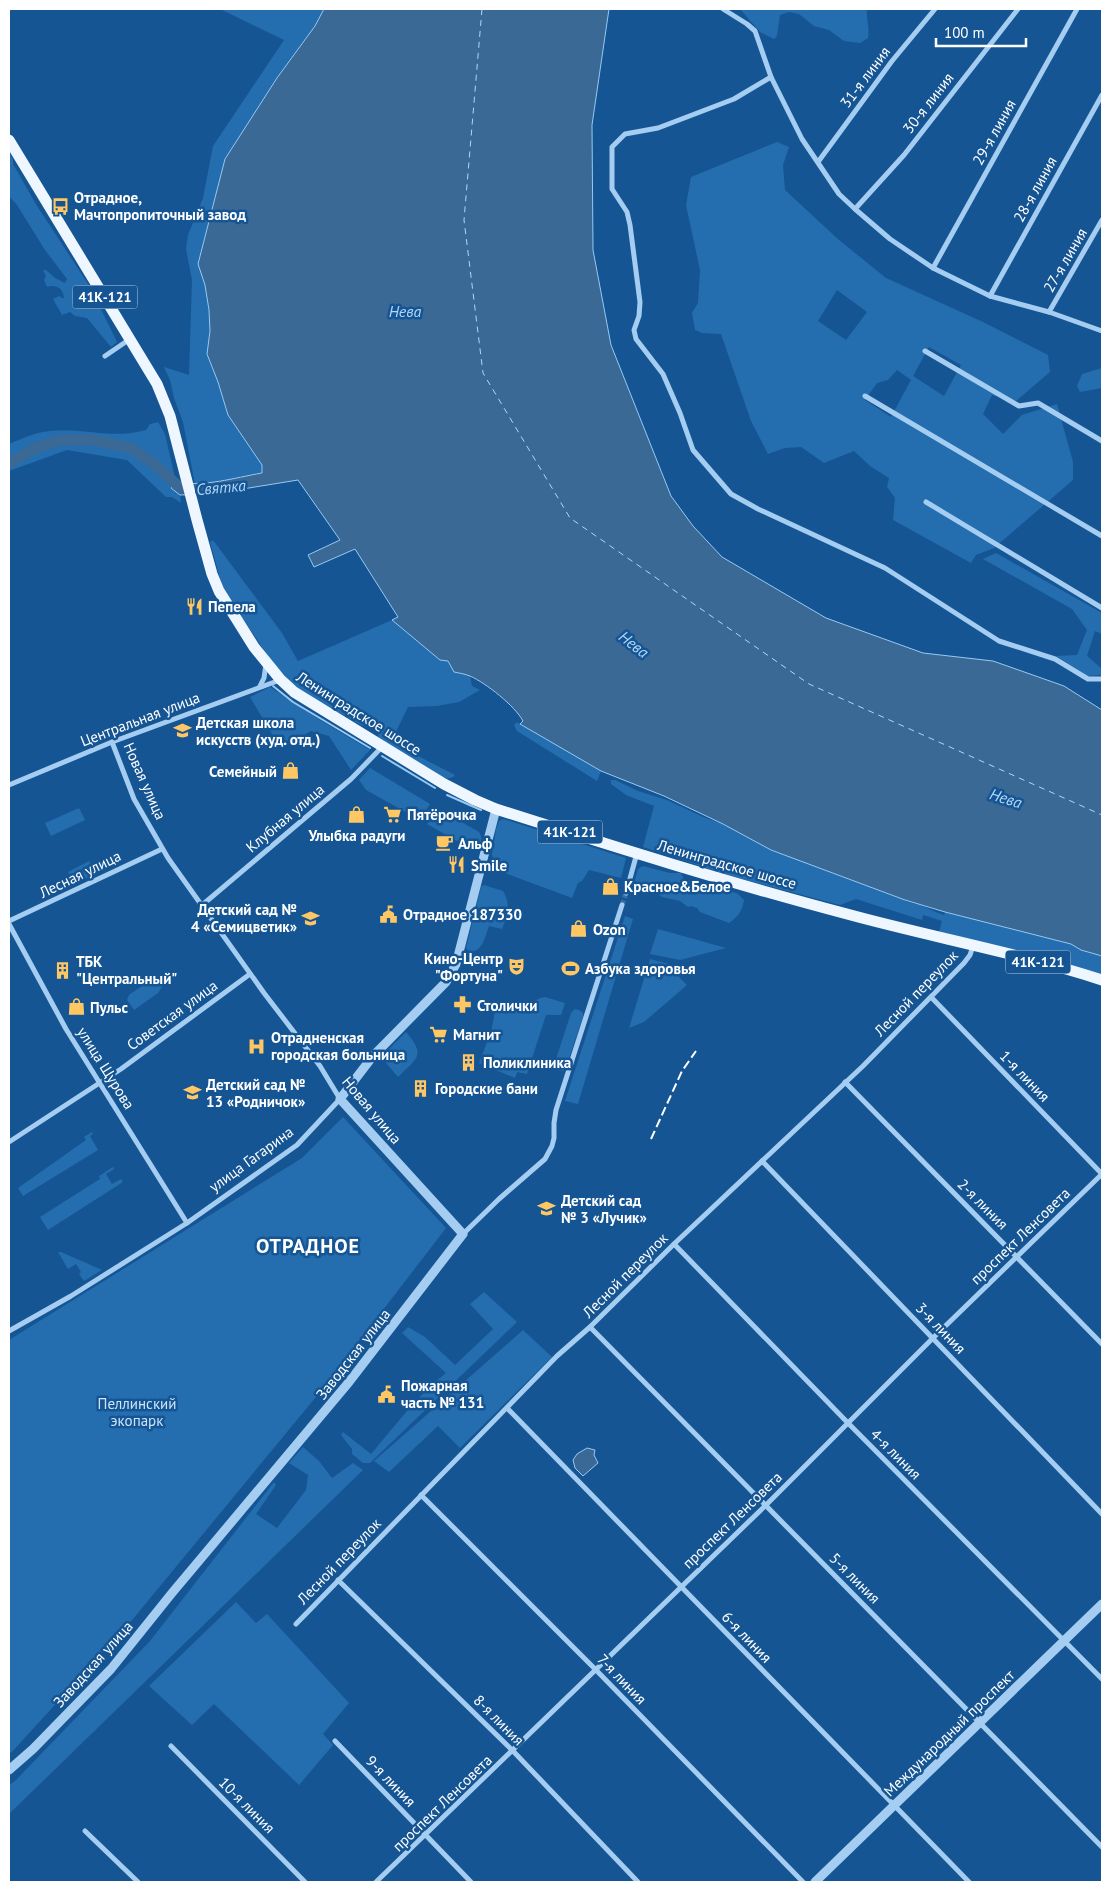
<svg xmlns="http://www.w3.org/2000/svg" width="1111" height="1891" viewBox="0 0 1111 1891" font-family="'PT Sans',sans-serif">
  <style>
    .green { fill: #246eb0; fill-rule: evenodd }
    .water { fill: #3b6996; stroke: #96c9f4 }
    .lines { fill: none; stroke-linecap: round; stroke-linejoin: round }
    .stream { stroke: #96c9f4; stroke-width: 2 }
    .river { stroke: #3b6996; stroke-width: 11 }
    .ferry { stroke: #b0d6f8; stroke-width: 1; stroke-dasharray: 6 5; stroke-linecap: butt }
    .minor-tunnel { stroke: #386ea3; stroke-width: 5; stroke-dasharray: 5 2.5; stroke-linecap: butt }
    .minor { stroke: #a4cdf1; stroke-width: 5 }
    .tertiary { stroke: #a4cdf1; stroke-width: 9 }
    .primary { stroke: #eef6ff; stroke-width: 11 }
    .rail { stroke: #fff; stroke-width: 2; stroke-dasharray: 9 4; stroke-linecap: butt }
    .labels { text-anchor: middle; dominant-baseline: central; stroke-width: 5; stroke-linejoin: round; paint-order: stroke }
    .shield { fill: #155593; stroke: #b9ccdf; stroke-width: 1 }
    .shield-label { font-size: 14px; font-weight: bold; fill: #fff }
    .street-label { font-size: 15px; fill: #fff; stroke: #155593 }
    .poi-label { font-size: 15px; font-weight: bold; fill: #fff; stroke: #155593; text-anchor: start }
    .park-label { font-size: 15px; fill: #cbe5fc; stroke: #155593 }
    .water-label { font-size: 16px; font-style: italic; fill: #b0d6f8; stroke: #155593 }
    .district-label { font-size: 20px; font-weight: bold; letter-spacing: 1px; fill: #fff; stroke: #155593 }
  </style>
  <rect width="100%" height="100%" fill="#155593"/>
  <g class="green">
    <path d="M220 9H324L315 26 277 78 225 159 198 264 205 285 209 310 210 331 207 354 218 382 228 415 262 465V473C239 477 218 484 195 484L183 422 174 398 170 380 164 367 189 375 192 280 186 249 188 235 203 198 213 146 284 40Z"/>
    <path d="M740 9H867C866 20 870 27 868 38L860 43 844 41 829 30 814 26 799 14 789 12 780 15 777 36 774 39 760 32Z"/>
    <path d="M777 142 789 147 783 165 785 190 839 240 886 278 983 322 1048 355 1050 372 1016 401 992 395 983 414 1003 434 1022 415 1057 404 1073 462V480L994 548 976 555 971 563 893 520 895 498 887 487 889 478 870 466 854 451 824 463 801 447 785 448 768 454 751 421 721 334 702 333 695 330 692 313 698 303 700 270 686 205 691 177ZM837 290 867 312 846 340 818 321ZM929 347 961 365 944 396 913 376ZM897 370 911 380 891 417 865 400 877 383 888 380Z"/>
    <path d="M9 152 13 160V164L37 206 90 287 117 342 111 347 87 318 75 316 70 312 62 315 53 299 59 296 62 298H64C63 288 56 284 47 287L44 280 46 276 43 270H46L55 278 65 283 67 279 45 250 17 205 9 196Z"/>
    <path d="M1102 368V388L1080 392 1077 386 1082 374Z"/>
    <path d="M158 422 165 434 176 482 171 488 180 495 181 503 172 497H166L127 460 67 450 9 471V444C21 439 36 432 50 431 83 427 112 440 146 430L150 424Z"/>
    <path d="M213 540 282 633 298 661 392 620 440 660 448 661 454 672 470 676 472 686 480 690 459 702 437 706 408 707 391 742 455 775 453 777C450 778 448 779 445 778 431 775 391 747 378 737L379 732 366 723 363 726 300 691 272 662 223 589 210 542Z"/>
    <path d="M996 553 1102 613V634L1095 631 1087 656 1101 668 1102 675 1088 676 1056 656 1077 655 1087 630 1072 609 983 559Z"/>
    <path d="M270 687 323 722 370 750 351 770 329 736 311 731 281 749 250 697Z"/>
    <path d="M517 722 601 771 597 781 517 731 514 725Z"/>
    <path d="M370 768 430 804 420 820 366 790 359 780Z"/>
    <path d="M611 780H615L638 791 667 800 703 817 723 824 771 850 902 899C912 905 917 903 925 907 932 910 937 913 944 915L945 912 1071 944 1081 950 1102 956V975L939 932 942 921 923 915 922 920 856 899 840 905 731 876 643 847 654 806 626 795 611 784Z"/>
    <path d="M79 808 85 820 51 836 45 823Z"/>
    <path d="M437 808 479 832C486 844 477 851 465 846V841L462 840 457 841 427 824Z"/>
    <path d="M503 819 626 858 621 878 589 870 582 881 578 883 572 898 502 872 493 860 492 854 496 829 499 821Z"/>
    <path d="M89 861 95 874 74 884 68 872Z"/>
    <path d="M643 866 670 873H681L684 880 700 884 711 883 738 894 744 900C742 911 739 916 729 923L700 912 697 908 691 906 688 907 680 901 662 897 655 891 636 884 635 880 638 869Z"/>
    <path d="M484 885 503 891C511 904 508 915 502 929L489 926C485 937 483 951 470 952L466 948 467 944 481 887Z"/>
    <path d="M625 916 633 919 578 1104 565 1101Z"/>
    <path d="M658 929 726 948 680 960 650 954Z"/>
    <path d="M650 959 673 965 680 978 687 985 644 1022 629 1028Z"/>
    <path d="M156 976 163 985 158 993 134 1010 127 1000 129 995Z"/>
    <path d="M545 997 565 1003 561 1015H546L527 1074 517 1072 515 1078 479 1063 491 1032 497 1001C510 1005 522 1010 534 1002 538 999 539 998 545 997Z"/>
    <path d="M575 1009 579 1010 583 1013V1017L566 1067 564 1071C559 1071 557 1070 554 1065L571 1013Z"/>
    <path d="M406 1032C426 1056 418 1057 398 1077L381 1057Z"/>
    <path d="M343 1117 446 1228 320 1392 133 1619 11 1753 9 1751V1340L302 1158Z"/>
    <path d="M92 1132 93 1134 90 1136 98 1150 23 1196 18 1188 86 1140 84 1137Z"/>
    <path d="M113 1167 114 1169 106 1174 112 1184 121 1179 123 1182 48 1230 40 1217 100 1179 99 1176Z"/>
    <path d="M58 1252H61L102 1270 84 1281 79 1274 81 1272 76 1264 68 1269Z"/>
    <path d="M484 1292 517 1322 370 1463H363L352 1454V1449L341 1435 343 1432 371 1454 406 1412 430 1386 446 1373 402 1333 408 1327 425 1337 455 1365 493 1329 470 1304Z"/>
    <path d="M523 1330 552 1357 460 1448 438 1426 389 1472 374 1461Z"/>
    <path d="M303 1447 319 1461 332 1478 353 1463 363 1470 9 1814V1785L15 1781 150 1641 274 1482 276 1485 256 1514 277 1528 306 1490 308 1475 289 1463Z"/>
    <path d="M236 1602 256 1623 267 1614 349 1703 323 1734 333 1745 299 1785 214 1704 192 1725 149 1686Z"/>
  </g>
  <g class="water">
    <path d="M324 9H609L592 125 593 250 611 345 671 496 693 526 722 557 826 618 923 653 993 661 1064 686 1102 710V956L1081 950 1071 944 945 912 905 900 771 850 723 824 664 796 601 771 520 724 523 721C515 706 486 683 470 676 465 674 459 673 454 672L448 661 440 660 392 620 398 617 355 549 314 567 308 555 340 540 298 480 212 494 180 495 171 488 176 482C206 487 233 478 262 473V465L228 415 218 382 207 354 210 331 209 310 205 285 198 264 225 159 277 78 315 26Z"/>
    <path d="M587 1448 595 1450 594 1455 598 1463 583 1476 575 1468 573 1460 577 1454Z"/>
  </g>
  <g class="lines">
    <g class="stream">
      <path d="M273 686 293 702 370 748"/>
      <path d="M382 756 435 788"/>
      <path d="M447 795 481 810"/>
    </g>
    <path class="river" d="M9 463 36 448 60 440H93L131 448 154 464 177 485 189 490"/>
    <path class="ferry" d="M482 9 464 220 483 373 570 518 809 684 1102 815"/>
    <path class="minor-tunnel" d="M622 905 626 893"/>
    <g class="minor">
      <path d="M723 9 747 24 755 31 771 77 802 139 839 194 855 209 890 239 933 268 990 296 1049 312 1102 331"/>
      <path d="M771 77 734 99 658 128 625 134 612 147V189L627 212 630 225 640 302 639 316 634 330 636 339 663 374 680 413 693 450 731 494 758 509 885 568 999 641 1055 659 1088 679H1102"/>
      <path d="M818 162 892 61 935 9"/>
      <path d="M855 209 904 155 1018 9"/>
      <path d="M933 268 1077 9"/>
      <path d="M990 296 1102 95"/>
      <path d="M1049 312 1102 220"/>
      <path d="M925 351 1019 406 1038 403 1102 441"/>
      <path d="M105 356 130 339"/>
      <path d="M865 396 1102 536"/>
      <path d="M926 502 1102 608"/>
      <path d="M260 686 264 678 266 664"/>
      <path d="M9 785 112 742 280 680"/>
      <path d="M626 893 637 853"/>
      <path d="M201 906 351 779 382 747"/>
      <path d="M9 921 162 849"/>
      <path d="M9 924 66 1029 187 1223"/>
      <path d="M931 997 1102 1174"/>
      <path d="M845 1082 1102 1344"/>
      <path d="M9 1142 121 1069 250 974"/>
      <path d="M762 1161 1102 1514"/>
      <path d="M463 1234 499 1199 545 1159 552 1146 554 1138V1123L556 1110 622 905"/>
      <path d="M674 1244 848 1423 1102 1679"/>
      <path d="M590 1327 1102 1847"/>
      <path d="M9 1331 71 1296 187 1223 297 1145 340 1099 320 1066 264 993 168 858 134 799 112 742"/>
      <path d="M507 1408 969 1882"/>
      <path d="M421 1495 596 1670 803 1882"/>
      <path d="M338 1580 513 1751 638 1882"/>
      <path d="M296 1624 557 1356 590 1327 674 1244 863 1066 964 963 970 955 973 946"/>
      <path d="M335 1741 471 1882"/>
      <path d="M171 1746 305 1882"/>
      <path d="M85 1831 138 1882"/>
      <path d="M376 1882 766 1505 933 1338 1102 1174"/>
    </g>
    <g class="tertiary">
      <path d="M9 1770 33 1749 111 1669 172 1593 349 1382 463 1234 340 1099 373 1056 446 982 456 964 496 809"/>
      <path d="M815 1882 1102 1604"/>
    </g>
    <path class="primary" d="M9 140 157 384 170 416 197 520 212 574 219 591 254 647 280 679 294 692 444 784 475 800 496 809C612 846 729 883 847 914 931 937 1019 953 1102 980"/>
    <path class="rail" d="M651 1139 682 1071 696 1051"/>
  </g>
  <defs>
    <symbol id="bus-bare" viewBox="-9 -9 18 18"><path d="M-5-6H5V4H4V6H2V4H-2V6H-4V4H-5ZM-3.5-4V0h7V-4ZM-3.5 1.2v1.5H-2V1.2ZM2 1.2v1.5H3.5V1.2Z" fill="#ffc764" stroke="#155593" stroke-width="2.5" paint-order="stroke"/></symbol>
    <symbol id="restaurant-bare" viewBox="-9 -9 18 18"><path d="M-5-6h1v4h1v-4h1v4h1v-4h1v5L-1.5 .5V6h-2V.5L-5-1ZM5-6V6H3V1.5H1.5Q1.5-4 5-6Z" fill="#ffc764" stroke="#155593" stroke-width="2.5" paint-order="stroke"/></symbol>
    <symbol id="school-bare" viewBox="-9 -9 18 18"><path d="M0-5L7-2L0 1L-7-2ZM-4 1L0 2.5L4 1V4Q0 6-4 4Z" fill="#ffc764" stroke="#155593" stroke-width="2.5" paint-order="stroke"/></symbol>
    <symbol id="shop-bare" viewBox="-9 -9 18 18"><path d="M-5-2.5h2.3a2.7 3.5 0 0 1 5.4 0H5L5.5 6h-11ZM-1.5-2.5h3a1.5 2.3 0 0 0-3 0Z" fill="#ffc764" stroke="#155593" stroke-width="2.5" paint-order="stroke"/></symbol>
    <symbol id="supermarket-bare" viewBox="-9 -9 18 18"><path d="M-6-5.5h2.5l.6 2H6L4.5 2H-2.5L-4.4-4H-6ZM-1.5 3.2a1.3 1.3 0 1 0 .1 0ZM3 3.2a1.3 1.3 0 1 0 .1 0Z" fill="#ffc764" stroke="#155593" stroke-width="2.5" paint-order="stroke"/></symbol>
    <symbol id="cafe-bare" viewBox="-9 -9 18 18"><path d="M-5.5-4.5H6V0H3Q3 3.5 0 3.5H-2.5Q-5.5 3.5-5.5 0ZM3-3.2v2h1.7v-2ZM-6 4.5H4V6H-6Z" fill="#ffc764" stroke="#155593" stroke-width="2.5" paint-order="stroke"/></symbol>
    <symbol id="civic-bare" viewBox="-9 -9 18 18"><path d="M-.6-6.5H3V-4.5H.6V-3L4-1V1h2V6H-6V1h2V-1L-.6-3ZM-1.2 2.5V6h2.4V2.5Z" fill="#ffc764" stroke="#155593" stroke-width="2.5" paint-order="stroke"/></symbol>
    <symbol id="theatre-bare" viewBox="-9 -9 18 18"><path d="M-5-5.5Q0-4 5-5.5V0Q5 5 0 6Q-5 5-5 0ZM-3.3-2.5H-1v1.5H-3.3ZM1-2.5H3.3v1.5H1ZM-2.8 1Q0 5.5 2.8 1Z" fill="#ffc764" stroke="#155593" stroke-width="2.5" paint-order="stroke"/></symbol>
    <symbol id="stadium-bare" viewBox="-9 -9 18 18"><path d="M0-5a6.5 5 0 1 0 0 10a6.5 5 0 1 0 0-10ZM-3.5-1.8h7v3.6h-7Z" fill="#ffc764" stroke="#155593" stroke-width="2.5" paint-order="stroke"/></symbol>
    <symbol id="building-bare" viewBox="-9 -9 18 18"><path d="M-4-6H4V6H1V3H-1V6H-4ZM-2.5-4.3h1.7v1.8h-1.7ZM.8-4.3h1.7v1.8H.8ZM-2.5-1h1.7V.8h-1.7ZM.8-1h1.7V.8H.8Z" fill="#ffc764" stroke="#155593" stroke-width="2.5" paint-order="stroke"/></symbol>
    <symbol id="pharmacy-bare" viewBox="-9 -9 18 18"><path d="M-2-6h4v4h4v4h-4v4h-4v-4h-4v-4h4Z" fill="#ffc764" stroke="#155593" stroke-width="2.5" paint-order="stroke"/></symbol>
    <symbol id="hospital-bare" viewBox="-9 -9 18 18"><path d="M-5-5h3v3.5h4V-5h3V5h-3V1.5h-4V5h-3Z" fill="#ffc764" stroke="#155593" stroke-width="2.5" paint-order="stroke"/></symbol>
  </defs>
  <g fill-rule="evenodd">
    <use href="#bus-bare" x="48" y="194" width="25" height="25"/>
    <use href="#restaurant-bare" x="182" y="594" width="25" height="25"/>
    <use href="#school-bare" x="170" y="718" width="25" height="25"/>
    <use href="#shop-bare" x="278" y="758" width="25" height="25"/>
    <use href="#shop-bare" x="344" y="802" width="25" height="25"/>
    <use href="#supermarket-bare" x="380" y="802" width="25" height="25"/>
    <use href="#cafe-bare" x="432" y="830" width="25" height="25"/>
    <use href="#restaurant-bare" x="444" y="852" width="25" height="25"/>
    <use href="#shop-bare" x="598" y="874" width="25" height="25"/>
    <use href="#civic-bare" x="376" y="902" width="25" height="25"/>
    <use href="#school-bare" x="298" y="906" width="25" height="25"/>
    <use href="#shop-bare" x="566" y="916" width="25" height="25"/>
    <use href="#theatre-bare" x="504" y="954" width="25" height="25"/>
    <use href="#stadium-bare" x="558" y="956" width="25" height="25"/>
    <use href="#building-bare" x="50" y="958" width="25" height="25"/>
    <use href="#pharmacy-bare" x="450" y="992" width="25" height="25"/>
    <use href="#shop-bare" x="64" y="994" width="25" height="25"/>
    <use href="#supermarket-bare" x="426" y="1022" width="25" height="25"/>
    <use href="#hospital-bare" x="244" y="1034" width="25" height="25"/>
    <use href="#building-bare" x="456" y="1050" width="25" height="25"/>
    <use href="#building-bare" x="408" y="1076" width="25" height="25"/>
    <use href="#school-bare" x="180" y="1080" width="25" height="25"/>
    <use href="#school-bare" x="534" y="1196" width="25" height="25"/>
    <use href="#civic-bare" x="374" y="1382" width="25" height="25"/>
  </g>
  <g class="labels">
    <g class="shield">
      <rect x="72.5" y="285.5" width="65" height="23" rx="4"/>
      <rect x="537.5" y="820.5" width="65" height="23" rx="4"/>
      <rect x="1005.5" y="950.5" width="65" height="23" rx="4"/>
    </g>
    <g class="shield-label">
      <text x="105" y="297">41К-121</text>
      <text x="570" y="832">41К-121</text>
      <text x="1038" y="962">41К-121</text>
    </g>
    <g class="street-label">
      <text transform="translate(865 77) rotate(-53)">31-я линия</text>
      <text transform="translate(928 103) rotate(-52)">30-я линия</text>
      <text transform="translate(994 132) rotate(-61)">29-я линия</text>
      <text transform="translate(1035 189) rotate(-61)">28-я линия</text>
      <text transform="translate(1065 260) rotate(-60)">27-я линия</text>
      <text transform="translate(359 713) rotate(32)">Ленинградское шоссе</text>
      <text transform="translate(140 719) rotate(-21)">Центральная улица</text>
      <text transform="translate(145 781) rotate(66)">Новая улица</text>
      <text transform="translate(285 818) rotate(-40)">Клубная улица</text>
      <text transform="translate(727 864) rotate(16)">Ленинградское шоссе</text>
      <text transform="translate(80 874) rotate(-26)">Лесная улица</text>
      <text transform="translate(916 993) rotate(-46)">Лесной переулок</text>
      <text transform="translate(172 1015) rotate(-36)">Советская улица</text>
      <text transform="translate(106 1068) rotate(58)">улица Щурова</text>
      <text transform="translate(1025 1076) rotate(46)">1-я линия</text>
      <text transform="translate(372 1110) rotate(50)">Новая улица</text>
      <text transform="translate(251 1159) rotate(-36)">улица Гагарина</text>
      <text transform="translate(983 1204) rotate(45)">2-я линия</text>
      <text transform="translate(1020 1236) rotate(-44)">проспект Ленсовета</text>
      <text transform="translate(625 1275) rotate(-45)">Лесной переулок</text>
      <text transform="translate(941 1328) rotate(46)">3-я линия</text>
      <text transform="translate(353 1354) rotate(-52)">Заводская улица</text>
      <text transform="translate(896 1454) rotate(45)">4-я линия</text>
      <text transform="translate(732 1520) rotate(-44)">проспект Ленсовета</text>
      <text transform="translate(339 1561) rotate(-46)">Лесной переулок</text>
      <text transform="translate(855 1578) rotate(45)">5-я линия</text>
      <text transform="translate(747 1637) rotate(46)">6-я линия</text>
      <text transform="translate(93 1664) rotate(-48)">Заводская улица</text>
      <text transform="translate(622 1679) rotate(46)">7-я линия</text>
      <text transform="translate(499 1720) rotate(45)">8-я линия</text>
      <text transform="translate(949 1733) rotate(-44)">Международный проспект</text>
      <text transform="translate(391 1781) rotate(46)">9-я линия</text>
      <text transform="translate(442 1803) rotate(-44)">проспект Ленсовета</text>
      <text transform="translate(247 1805) rotate(45)">10-я линия</text>
    </g>
    <g class="poi-label">
      <text x="74" y="197">Отрадное,<tspan x="74" dy="17">Мачтопропиточный завод</tspan></text>
      <text x="208" y="606">Пепела</text>
      <text x="196" y="722">Детская школа<tspan x="196" dy="17">искусств (худ. отд.)</tspan></text>
      <text x="277" y="771" text-anchor="end">Семейный</text>
      <text x="407" y="814">Пятёрочка</text>
      <text x="357" y="835" text-anchor="middle">Улыбка радуги</text>
      <text x="458" y="843">Альф</text>
      <text x="471" y="865">Smile</text>
      <text x="624" y="886">Красное&amp;Белое</text>
      <text x="297" y="909" text-anchor="end">Детский сад №<tspan x="297" dy="17">4 «Семицветик»</tspan></text>
      <text x="403" y="914">Отрадное 187330</text>
      <text x="593" y="929">Ozon</text>
      <text x="503" y="958" text-anchor="end">Кино-Центр<tspan x="503" dy="17">"Фортуна"</tspan></text>
      <text x="76" y="961">ТБК<tspan x="76" dy="17">"Центральный"</tspan></text>
      <text x="585" y="968">Азбука здоровья</text>
      <text x="477" y="1005">Столички</text>
      <text x="90" y="1007">Пульс</text>
      <text x="453" y="1034">Магнит</text>
      <text x="271" y="1037">Отрадненская<tspan x="271" dy="17">городская больница</tspan></text>
      <text x="483" y="1062">Поликлиника</text>
      <text x="206" y="1084">Детский сад №<tspan x="206" dy="17">13 «Родничок»</tspan></text>
      <text x="435" y="1088">Городские бани</text>
      <text x="561" y="1200">Детский сад<tspan x="561" dy="17">№ 3 «Лучик»</tspan></text>
      <text x="401" y="1385">Пожарная<tspan x="401" dy="17">часть № 131</tspan></text>
    </g>
    <g class="park-label">
      <text x="137" y="1403">Пеллинский<tspan x="137" dy="17">экопарк</tspan></text>
    </g>
    <g class="water-label">
      <text x="405" y="311">Нева</text>
      <text transform="translate(221 487) rotate(-5)">Святка</text>
      <text transform="translate(634 644) rotate(38)">Нева</text>
      <text transform="translate(1006 798) rotate(18)">Нева</text>
    </g>
    <g class="district-label">
      <text x="308" y="1246">ОТРАДНОЕ</text>
    </g>
  </g>
  <rect width="1111" height="1891" fill="none" stroke="#ffffff" stroke-width="20"/>
  <path d="M936 38v8h90v-8" fill="none" stroke="#ffffff" stroke-width="2.5"/>
  <text x="944" y="38" font-size="15" fill="#ffffff" stroke="#155593" stroke-width="4" paint-order="stroke">100 m</text>
</svg>
